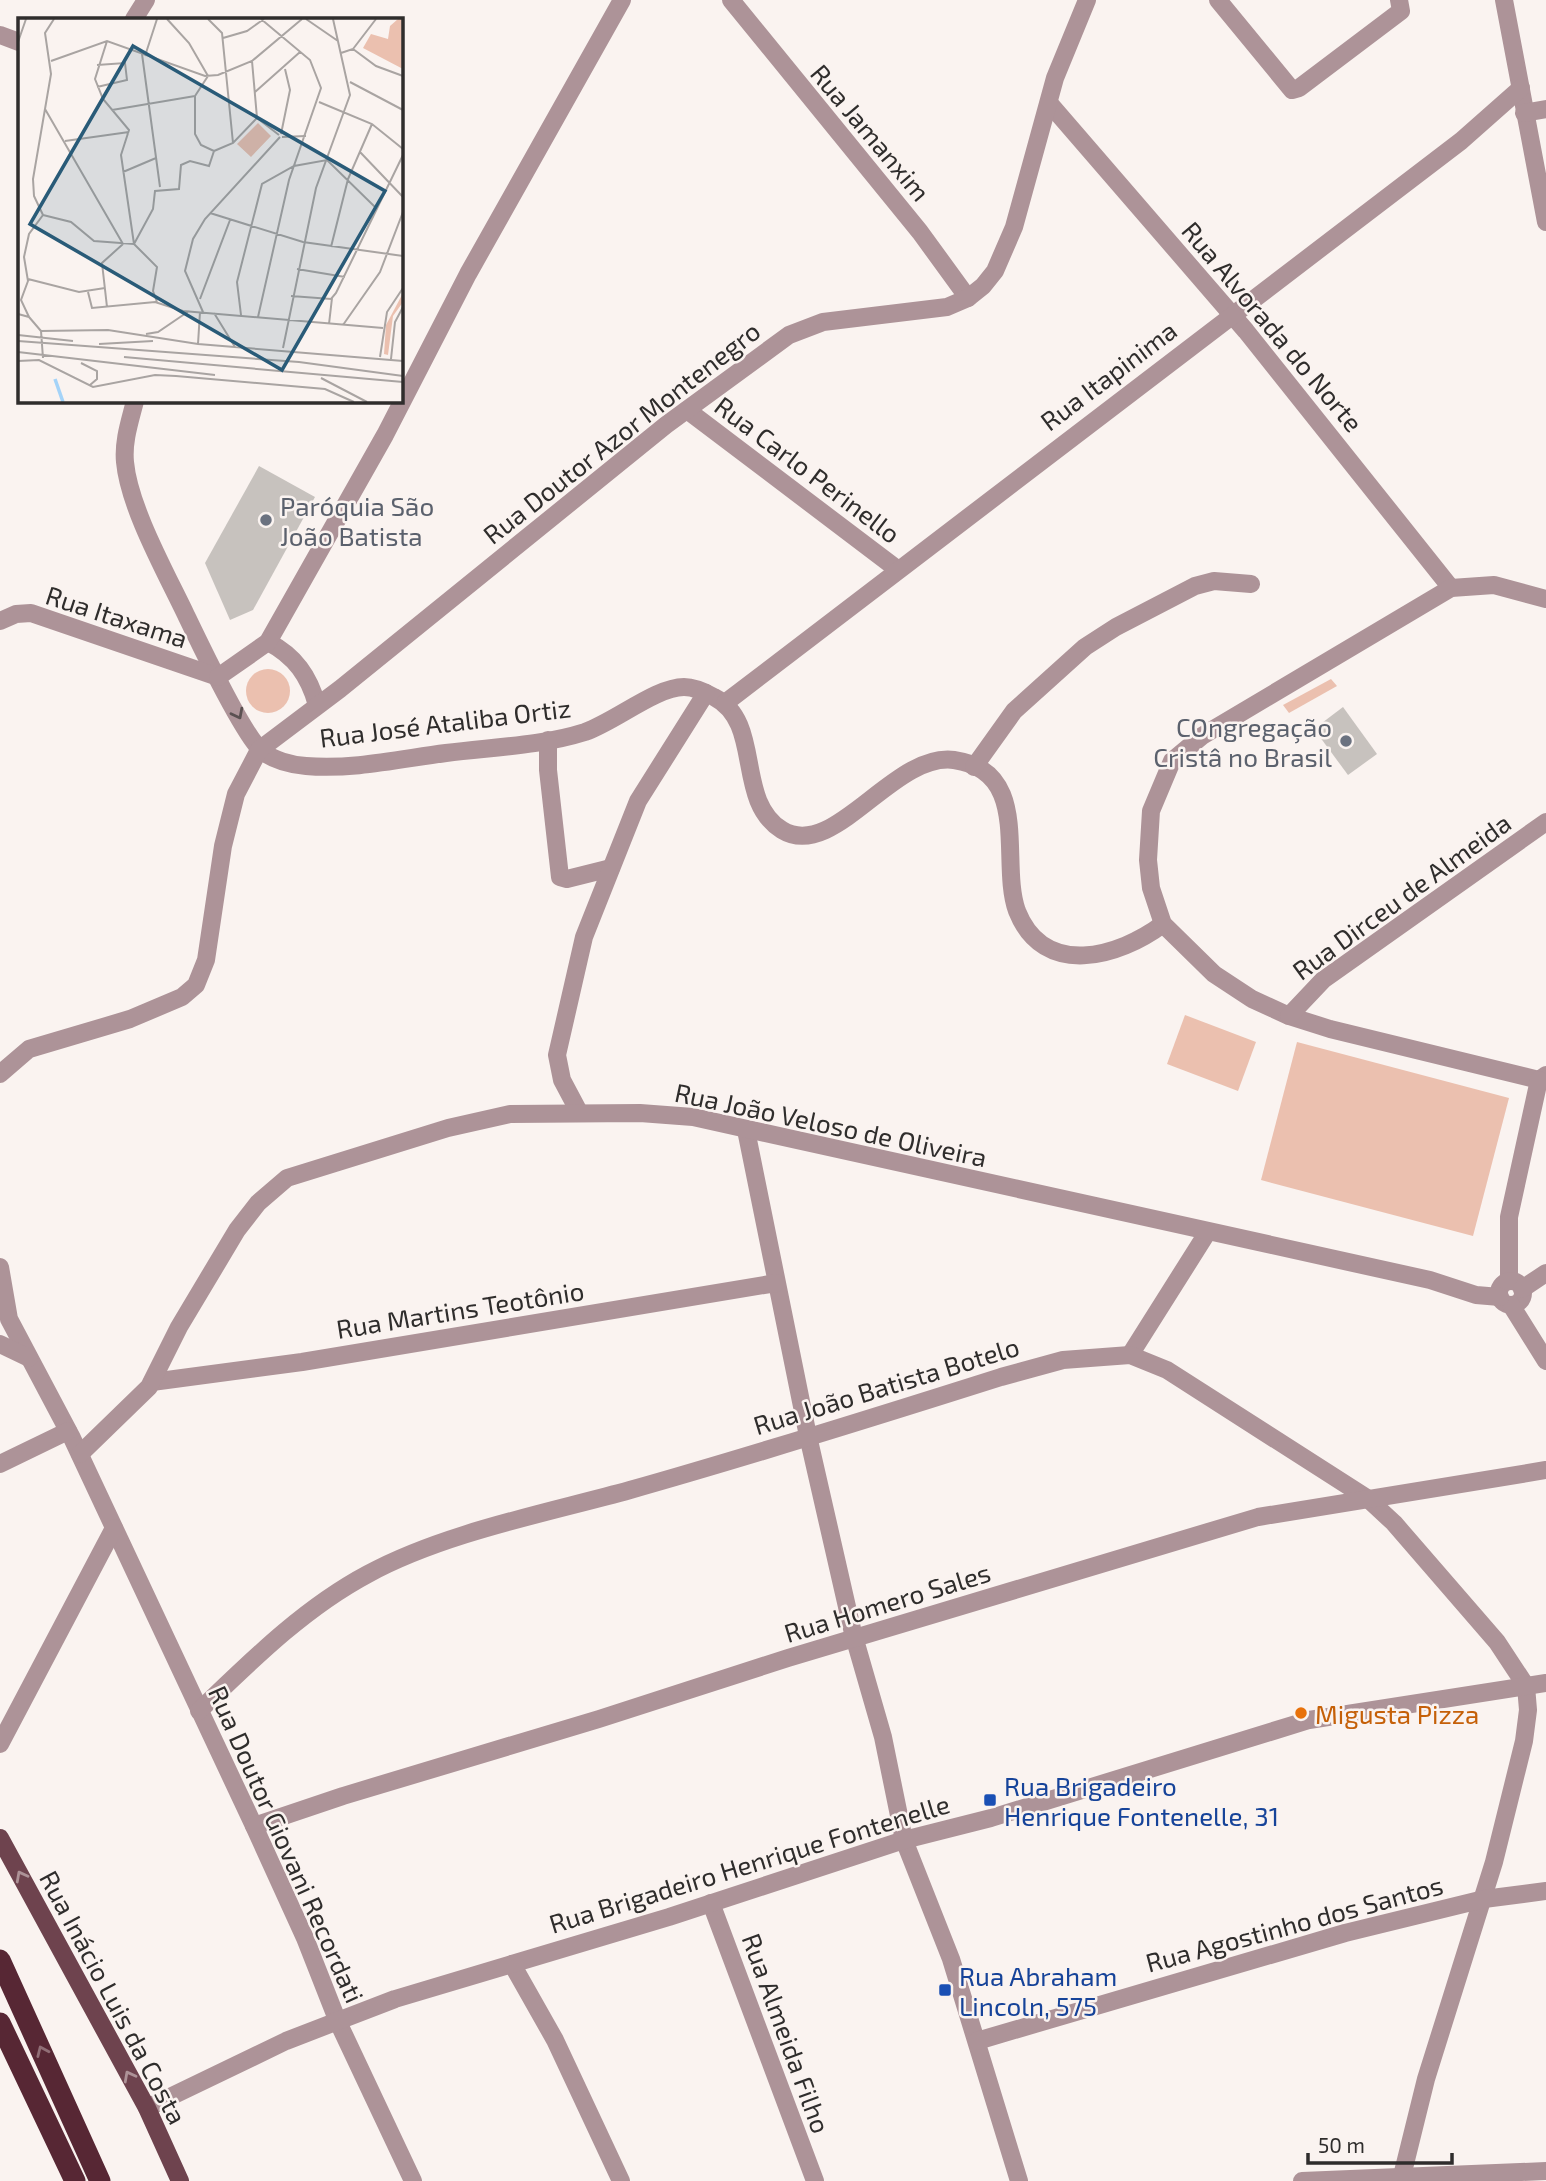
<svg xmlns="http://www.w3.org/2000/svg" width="1546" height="2181" viewBox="0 0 1546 2181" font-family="'Exo 2',sans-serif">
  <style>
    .green { fill: #ebc0af }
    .building { fill: #c7c2be }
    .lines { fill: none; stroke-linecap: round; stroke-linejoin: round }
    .minor { stroke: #ad9398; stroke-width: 18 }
    .major { stroke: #6e434e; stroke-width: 18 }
    .highway { stroke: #572734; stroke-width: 21 }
    .oneway { stroke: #5b5152 }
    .oneway2 { stroke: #ad9297 }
    .oneway3 { stroke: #906e76 }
    .worship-dot { fill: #6b7280; stroke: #faf3f0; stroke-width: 2.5 }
    .food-dot { fill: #e8710a; stroke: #faf3f0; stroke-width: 2.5 }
    .transit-dot { fill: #1a4fb4; stroke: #faf3f0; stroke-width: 2.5 }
    .labels { text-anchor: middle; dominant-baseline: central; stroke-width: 5; stroke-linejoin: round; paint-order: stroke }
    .street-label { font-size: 26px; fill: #2f2d2c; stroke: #faf3f0 }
    .worship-label { font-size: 26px; fill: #5b616d; stroke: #faf3f0; text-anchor: start }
    .food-label { font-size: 26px; fill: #c56008; stroke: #faf3f0; text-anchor: start }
    .transit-label { font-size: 26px; fill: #164399; stroke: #faf3f0; text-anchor: start }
    .inset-river { fill: none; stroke: #a4d3f8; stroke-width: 3.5 }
    .inset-road { fill: none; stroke: #a9a4a2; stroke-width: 2 }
    .view { fill: #295b78; fill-opacity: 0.15; stroke: #295b78; stroke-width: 3.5 }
    .inset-edge { fill: none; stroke: #2f2d2c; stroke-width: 3.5 }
  </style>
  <rect width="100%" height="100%" fill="#faf3f0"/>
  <g class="green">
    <circle cx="268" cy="691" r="22"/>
    <path d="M1331 679 1337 686 1289 713 1283 705Z"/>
    <path d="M1185 1015 1256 1042 1238 1091 1167 1064Z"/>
    <path d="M1297 1042 1509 1098 1473 1236 1261 1180Z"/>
  </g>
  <g class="building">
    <path d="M259 466 315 497 253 610 230 620 205 563Z"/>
    <path d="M1343 707 1377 754 1348 775 1314 729Z"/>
  </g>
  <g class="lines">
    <g class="minor">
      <path d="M731 0 920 232 968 298"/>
      <path d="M1218 0 1292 90 1299 88 1401 11 1399 0"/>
      <path d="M1504 0 1546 222"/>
      <path d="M134 19 146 0"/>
      <path d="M0 35 19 42"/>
      <path d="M1049 103 1246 331 1451 588"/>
      <path d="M1524 113 1546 109"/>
      <path d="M135 401C130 421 123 441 125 462 129 507 166 573 186 615 198 640 244 737 262 751 273 760 291 765 306 766 352 770 400 759 446 753 492 747 541 746 585 732 616 721 656 687 684 687 694 687 705 692 714 697 764 723 734 800 782 830 834 862 893 752 954 760 1033 771 999 862 1017 911 1044 979 1119 957 1163 924"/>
      <path d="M687 410 897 569"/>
      <path d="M1546 599 1494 585 1451 588 1202 736 1172 761 1151 811 1148 860 1151 888 1163 924 1214 974 1252 999 1289 1016 1330 1029 1539 1080 1546 1075"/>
      <path d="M0 621 16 614 31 613 218 677"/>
      <path d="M268 642C295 656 309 676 317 705"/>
      <path d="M218 677 268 642 385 435 468 274 622 0"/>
      <path d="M725 703 1461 141 1521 88"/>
      <path d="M548 740V770L560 877 567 879 611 868"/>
      <path d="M974 767 1014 711 1085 647 1116 627 1195 586 1214 581 1251 584"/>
      <path d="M1289 1016 1323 980 1546 822"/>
      <path d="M0 1074 29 1049 130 1019 182 997 196 985 206 960 223 846 236 794 259 750 340 689 666 425 789 335 823 322 947 307 968 298 983 286 995 271 1014 227 1055 78 1087 0"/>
      <path d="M579 1112 562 1080 557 1055 584 937 638 801 706 693"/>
      <path d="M746 1130 808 1436 853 1633 883 1737 904 1840 951 1959 1019 2181"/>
      <path d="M0 1267 9 1319 72 1438 254 1826 305 1938 338 2022 413 2181"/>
      <path d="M1509 1281V1217L1539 1080"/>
      <circle cx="1511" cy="1293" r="12"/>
      <path d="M1522 1289 1546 1273"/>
      <path d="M1511 1305 1546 1361"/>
      <path d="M0 1344 29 1358"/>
      <path d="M1130 1355 1207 1233"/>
      <path d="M152 1382 302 1362 776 1283"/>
      <path d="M80 1454 149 1387 179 1327 237 1230 258 1203 287 1178 448 1128 510 1114 640 1113 693 1117 1430 1280 1476 1295 1500 1297"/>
      <path d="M0 1464 68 1431"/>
      <path d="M199 1711C251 1661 304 1608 368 1574 443 1533 547 1513 630 1490 754 1455 878 1416 1001 1377L1063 1360 1130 1355 1167 1370 1367 1498 1394 1523 1497 1642 1526 1686 1528 1710 1524 1741 1494 1862 1426 2079 1402 2176"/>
      <path d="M0 1744 114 1528"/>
      <path d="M254 1826 343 1796 599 1719 788 1658 1258 1517 1546 1470"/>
      <path d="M711 1903 815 2181"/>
      <path d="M512 1964 555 2040 621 2181"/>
      <path d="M977 2041 1345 1933 1484 1899 1546 1891"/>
      <path d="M147 2108 286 2041 395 1999 669 1917 904 1840 991 1818 1309 1720 1546 1683"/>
      <path d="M1302 2181 1546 2171"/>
    </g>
    <path class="major" d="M0 1838 147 2108 180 2181"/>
    <g class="highway">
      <path d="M0 1960 100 2181"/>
      <path d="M0 2023 75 2181"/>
    </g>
  </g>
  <defs><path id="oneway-chevron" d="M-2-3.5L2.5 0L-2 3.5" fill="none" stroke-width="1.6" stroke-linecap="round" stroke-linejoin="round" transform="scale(1.75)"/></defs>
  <use class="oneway" href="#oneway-chevron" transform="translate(238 714) rotate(63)"/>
  <g class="oneway2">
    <use href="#oneway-chevron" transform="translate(21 1876) rotate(-118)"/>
    <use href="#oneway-chevron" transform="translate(129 2076) rotate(-118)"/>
  </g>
  <use class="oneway3" href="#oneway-chevron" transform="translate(42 2051) rotate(-114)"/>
  <g class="worship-dot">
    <circle cx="266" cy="520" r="7"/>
    <circle cx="1346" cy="741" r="7"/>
  </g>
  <circle class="food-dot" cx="1301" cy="1713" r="7"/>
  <g class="transit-dot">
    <rect x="983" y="1793" width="14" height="14" rx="3.5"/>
    <rect x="938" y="1983" width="14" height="14" rx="3.5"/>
  </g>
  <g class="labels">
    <g class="street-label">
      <text transform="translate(871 132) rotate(50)">Rua Jamanxim</text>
      <text transform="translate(1273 326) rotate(50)">Rua Alvorada do Norte</text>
      <text transform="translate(1108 375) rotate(-37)">Rua Itapinima</text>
      <text transform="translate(621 432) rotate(-38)">Rua Doutor Azor Montenegro</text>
      <text transform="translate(808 469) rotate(37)">Rua Carlo Perinello</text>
      <text transform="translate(117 616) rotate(18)">Rua Itaxama</text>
      <text transform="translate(445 722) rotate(-7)">Rua José Ataliba Ortiz</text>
      <text transform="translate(1401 896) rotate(-36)">Rua Dirceu de Almeida</text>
      <text transform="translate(831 1124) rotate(12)">Rua João Veloso de Oliveira</text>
      <text transform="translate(460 1309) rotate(-9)">Rua Martins Teotônio</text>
      <text transform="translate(886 1385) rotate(-17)">Rua João Batista Botelo</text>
      <text transform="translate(887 1602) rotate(-17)">Rua Homero Sales</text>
      <text transform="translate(287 1844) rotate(66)">Rua Doutor Giovani Recordati</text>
      <text transform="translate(749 1863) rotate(-17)">Rua Brigadeiro Henrique Fontenelle</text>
      <text transform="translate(1294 1923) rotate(-15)">Rua Agostinho dos Santos</text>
      <text transform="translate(114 1997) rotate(62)">Rua Inácio Luis da Costa</text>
      <text transform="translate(787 2033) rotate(70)">Rua Almeida Filho</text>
    </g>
    <g class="worship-label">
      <text x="280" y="505">Paróquia São<tspan x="280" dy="30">João Batista</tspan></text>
      <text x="1332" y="726" text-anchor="end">COngregação<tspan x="1332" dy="30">Cristâ no Brasil</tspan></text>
    </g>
    <g class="food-label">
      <text x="1315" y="1713">Migusta Pizza</text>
    </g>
    <g class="transit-label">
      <text x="1004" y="1785">Rua Brigadeiro<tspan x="1004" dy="30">Henrique Fontenelle, 31</tspan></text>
      <text x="959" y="1975">Rua Abraham<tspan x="959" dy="30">Lincoln, 575</tspan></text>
    </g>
  </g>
  <g transform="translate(18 18)">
    <rect width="385" height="385" fill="#faf3f0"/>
    <path d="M380 1H385V51L345 30 353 16 370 21 372 8ZM240 105 253 118 233 139 219 126ZM385 275V284L375 298 370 337 366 336 368 307Z" fill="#ebc0af"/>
    <path class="inset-river" d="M37 361 45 384"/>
    <path class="inset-road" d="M149 1 171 25 190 58 177 78V116L183 127 196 133M190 1 204 15 215 125M288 1 320 23M205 20 229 13 246 1M89 23 77 61 85 81 111 112 103 137 116 226M0 24 8 1M335 31 358 48 385 58M323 35 335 31 358 1M124 36 142 169M127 38 139 1M33 43 89 23 187 58 200 57 234 43 284 1M332 64 385 92M0 69V94M79 69 109 62 107 45 79 47M237 74 282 34M301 84 354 106 385 131M27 91 105 226M94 92 177 78M239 100 261 117M263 116 272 72 267 51M264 119 288 118M47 123 111 114M196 133 215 125 239 100 234 43M342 134 385 179M105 154 138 140M192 195 285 224 385 238M25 197 16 178 15 161 33 56 27 15 36 1M25 197 53 204 76 223 116 226M116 226 135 191 137 173 161 171 163 147 172 143 191 148 196 133M116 226 139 249 135 273 139 284M313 229 330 161 354 106M279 251 327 259M10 261 61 274 87 270M70 274 74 290 137 284 165 293 365 310M273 278 313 281 318 275 385 137M182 281 212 202M89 289 84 245 105 226M185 294 167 253 175 221 187 201 262 119M196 295 217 329M0 296 11 299 23 313 25 340M223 297 219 264 244 166 276 148 309 142 357 189M11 299 3 282 10 263 6 239 11 216 25 197M240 299 271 162 303 70 292 42 243 1M311 306 314 280M325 307 362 254 385 194M23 313 90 312 180 326 385 343M128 316 140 314 171 293M0 317 55 323M0 323 281 344 385 358M81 326 135 323M180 326 182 294M265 330 298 170 332 77 315 1M0 334 197 357M106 339 385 364M362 339 369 294 385 270M373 341 377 304 385 289M0 343 21 342 75 369 137 357 158 358 307 371 336 384M63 345 79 353V361L72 367M303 360 349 384"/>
    <path class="view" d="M115 28 367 173 264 352 12 206Z"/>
    <rect width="385" height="385" class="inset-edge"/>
  </g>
  <path d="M1308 2153v10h144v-10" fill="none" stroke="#2f2d2c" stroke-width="3.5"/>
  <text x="1318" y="2153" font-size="21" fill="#2f2d2c" stroke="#faf3f0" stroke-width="5" paint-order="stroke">50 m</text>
</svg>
